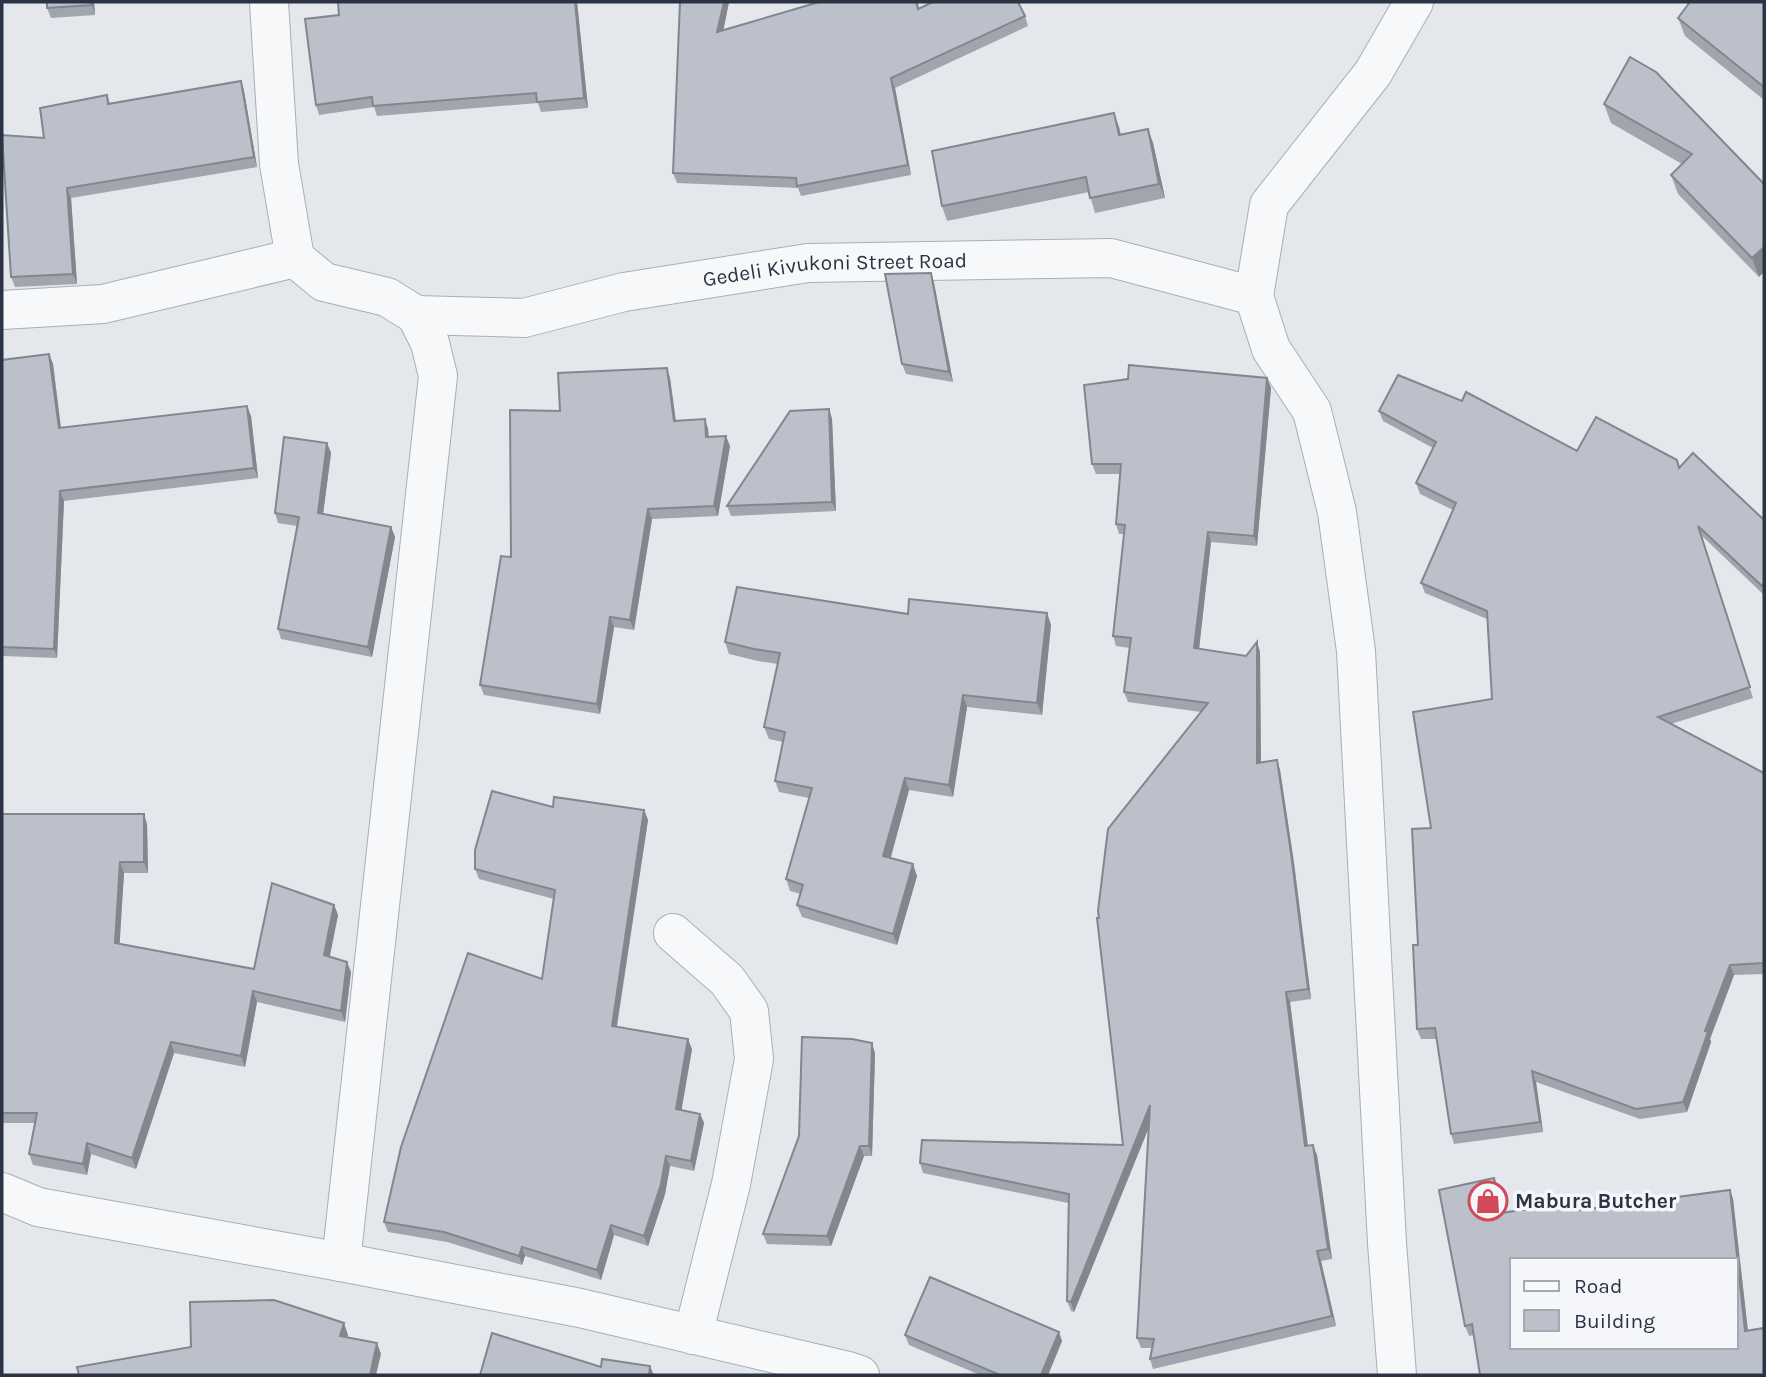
<svg xmlns="http://www.w3.org/2000/svg" width="1766" height="1377" viewBox="0 0 1766 1377" font-family="Karla,sans-serif">
  <style>
    .lines { fill: none; stroke-linecap: round; stroke-linejoin: round }
    .pedestrian-casing { stroke: #a9aeb7; stroke-width: 40 }
    .minor-casing { stroke: #a9aeb7; stroke-width: 40 }
    .pedestrian { stroke: #f7f8fa; stroke-width: 38 }
    .minor { stroke: #f7f8fa; stroke-width: 38 }
    .wall { fill: #a1a5ae }
    .shaded-wall { fill: #83868d }
    .building { fill: #bbc0ca; stroke: #83868d; stroke-width: 2; fill-rule: evenodd }
    .labels { text-anchor: middle; dominant-baseline: central; stroke-width: 7; stroke-linejoin: round; paint-order: stroke }
    .street-label { font-size: 21px; fill: #2b3445; stroke: #f4f6f9 }
    .poi-label { font-size: 21px; font-weight: bold; fill: #2b3445; stroke: #f4f6f9; text-anchor: start }
  </style>
  <rect width="100%" height="100%" fill="#e4e7ec"/>
  <g class="lines">
    <defs>
      <g id="pedestrian">
        <path id="s1" d="M416 315 524 318 624 292 808 263 1111 258 1254 296"/>
      </g>
      <g id="minor">
        <path d="M269 2 279 164 295 258 324 282 387 297 416 315 430 343 438 376 341 1262"/>
        <path d="M2 310 103 304 295 258"/>
        <path d="M673 933 727 980 749 1011 754 1059 731 1184 693 1335"/>
        <path d="M2 1192 38 1207 341 1262 580 1308 848 1371 860 1375"/>
        <path d="M1397 1375 1387 1243 1356 651 1337 512 1312 411 1271 349 1254 296 1269 205 1373 73 1414 2"/>
      </g>
    </defs>
    <use href="#pedestrian" class="pedestrian-casing"/>
    <use href="#minor" class="minor-casing"/>
    <use href="#pedestrian" class="pedestrian"/>
    <use href="#minor" class="minor"/>
  </g>
  <g class="wall">
    <path d="M94 2 95 15 51 18 47 8Z"/>
    <path d="M577 2 588 108 541 112 538 103 377 116 374 107 319 115 316 105Z"/>
    <path d="M680 2H729L723 30 819 2H918L919 8 1025 16 1028 26 895 88 911 175 801 196 798 188 677 183 673 173Z"/>
    <path d="M1764 2V100L1685 36 1678 18Z"/>
    <path d="M241 81 244 91 257 167 71 198 77 284 15 287 11 277 44 138 107 95 110 103Z"/>
    <path d="M1604 104 1764 184 1759 277 1678 194 1671 175 1682 164 1611 123Z"/>
    <path d="M1119 127 1121 135 1148 129 1153 143 1165 198 1095 213 1089 192 947 221 942 206Z"/>
    <path d="M931 273 934 283 953 382 906 374 902 364Z"/>
    <path d="M49 354 53 364 61 428 251 416 258 478 64 501 57 658 2 656V360Z"/>
    <path d="M670 378 676 421 705 419 708 429 709 437 730 446 718 516 652 519 634 630 614 627 600 714 484 695 480 685 511 557 560 411Z"/>
    <path d="M1267 378 1271 388 1257 546 1211 542 1199 649 1246 656 1257 642 1260 652 1261 762 1277 760 1280 770 1294 863 1311 999 1290 1002 1308 1146 1317 1155 1332 1259 1321 1261 1336 1326 1153 1369 1150 1359 1152 1348H1141L1137 1338 1149 1126 1074 1312 1071 1311 1067 1301 1068 1203 923 1173 920 1163 1123 1145 1099 918 1201 712 1128 702 1124 692 1130 648 1116 646 1113 636 1124 534H1119L1116 524 1120 474H1096L1092 464Z"/>
    <path d="M829 409 832 419 836 511 731 516 727 506Z"/>
    <path d="M1379 411 1577 451 1679 468 1764 520V595L1702 536 1753 698 1671 724 1764 773V974L1734 975 1710 1039 1711 1042 1687 1112 1640 1119 1536 1082 1543 1132 1454 1144 1451 1134 1437 1039H1421L1417 1029 1418 945 1431 828 1492 699 1487 619 1425 593 1421 583 1453 510 1420 494 1416 483 1433 448 1383 421Z"/>
    <path d="M327 443 331 453 323 514 391 527 395 537 372 657 281 639 278 629 297 526 278 523 275 513Z"/>
    <path d="M1047 613 1051 625 1042 715 967 707 953 797 909 790 890 858 917 876 897 945 802 917 797 905 801 894 790 891 786 879 809 798 779 792 775 781 783 742 769 739 764 727 778 664 758 661 729 654 725 642 908 614Z"/>
    <path d="M553 807 644 810 648 820 617 1027 692 1049 681 1110 700 1114 704 1123 694 1171 670 1166 665 1194 648 1246 614 1235 601 1280 525 1256 522 1265 447 1242 388 1232 384 1222 542 979 554 899 479 879 475 869Z"/>
    <path d="M2 814 147 824 148 873H124L119 944 254 969 334 905 338 915 329 957 351 972 345 1022 257 1002 245 1067 174 1053 136 1169 91 1154 87 1175 33 1165 29 1154 35 1123H2Z"/>
    <path d="M875 1053 872 1156H864L831 1246 767 1244 763 1234Z"/>
    <path d="M1494 1178 1498 1188 1503 1213 1579 1201 1582 1210 1730 1190 1733 1199 1748 1331 1764 1375 1474 1335 1469 1336 1465 1326Z"/>
    <path d="M905 1335 1062 1341 1048 1375H980L909 1345Z"/>
  </g>
  <g class="shaded-wall">
    <path d="M91 2H94L95 15 92 5Z"/>
    <path d="M575 2H577L588 108 584 98Z"/>
    <path d="M724 2H729L721 42 717 32Z"/>
    <path d="M891 78 895 88 911 175 908 165Z"/>
    <path d="M241 81 244 91 257 167 254 157Z"/>
    <path d="M1114 113 1119 127 1124 150 1119 135Z"/>
    <path d="M1148 129 1153 143 1165 198 1159 184Z"/>
    <path d="M67 188 71 198 77 284 73 274Z"/>
    <path d="M1764 247V272L1759 277 1752 258Z"/>
    <path d="M931 273 934 283 953 382 949 372Z"/>
    <path d="M49 354 53 364 62 438 59 428Z"/>
    <path d="M667 368 670 378 677 431 674 421Z"/>
    <path d="M1267 378 1271 388 1257 546 1254 536Z"/>
    <path d="M247 406 251 416 258 478 254 468Z"/>
    <path d="M829 409 832 419 836 511 832 502Z"/>
    <path d="M705 419 708 429 709 447 706 437Z"/>
    <path d="M726 436 730 446 718 516 714 506Z"/>
    <path d="M327 443 331 453 322 522 318 513Z"/>
    <path d="M60 491 64 501 57 658 54 649Z"/>
    <path d="M648 509 652 519 634 630 630 620Z"/>
    <path d="M391 527 395 537 372 657 368 647Z"/>
    <path d="M1208 532 1211 542 1198 658 1194 648Z"/>
    <path d="M1047 613 1051 625 1042 715 1037 703Z"/>
    <path d="M610 617 614 627 600 714 597 704Z"/>
    <path d="M1257 642 1260 652 1261 773 1257 763Z"/>
    <path d="M963 695 967 707 953 797 949 785Z"/>
    <path d="M1277 760 1280 770 1294 863 1311 999 1308 989Z"/>
    <path d="M905 778 909 790 888 868 883 856Z"/>
    <path d="M644 810 648 820 615 1036 612 1026Z"/>
    <path d="M144 814 147 824 148 873 144 862Z"/>
    <path d="M120 862 124 873 119 954 115 943Z"/>
    <path d="M913 864 917 876 897 945 893 934Z"/>
    <path d="M334 905 338 915 328 966 324 955Z"/>
    <path d="M347 962 351 972 345 1022 341 1011Z"/>
    <path d="M1730 965 1734 975 1710 1039 1711 1042 1687 1112 1683 1102 1705 1031Z"/>
    <path d="M253 991 257 1002 245 1067 241 1056Z"/>
    <path d="M1286 992 1290 1002 1309 1156 1305 1146Z"/>
    <path d="M688 1039 692 1049 680 1119 676 1109Z"/>
    <path d="M171 1042 174 1053 136 1169 132 1158Z"/>
    <path d="M872 1043 875 1053 872 1156 869 1146Z"/>
    <path d="M1532 1071 1536 1082 1543 1132 1540 1122Z"/>
    <path d="M1150 1105 1154 1115 1074 1312 1071 1302Z"/>
    <path d="M700 1114 704 1123 694 1171 691 1161Z"/>
    <path d="M87 1143 91 1154 87 1175 83 1164Z"/>
    <path d="M1313 1145 1317 1155 1332 1259 1328 1249Z"/>
    <path d="M860 1146 864 1156 831 1246 827 1236Z"/>
    <path d="M666 1156 670 1166 665 1194 648 1246 644 1236Z"/>
    <path d="M1494 1178 1498 1188 1505 1223 1501 1213Z"/>
    <path d="M1730 1190 1733 1199 1749 1341 1745 1331Z"/>
    <path d="M611 1225 614 1235 601 1280 597 1270Z"/>
    <path d="M522 1247 525 1256 522 1265 519 1256Z"/>
    <path d="M1317 1251 1321 1261 1336 1326 1332 1316Z"/>
    <path d="M344 1323 348 1335 344 1347 340 1336Z"/>
    <path d="M1059 1332 1062 1341 1048 1375H1041Z"/>
    <path d="M377 1343 381 1354 376 1375H370Z"/>
    <path d="M650 1366 654 1375H649Z"/>
  </g>
  <g class="building">
    <path d="M47 2H91L92 5 47 8Z"/>
    <path d="M338 2H575L584 98 537 102 536 93 373 106 372 97 316 105 305 19 339 15Z"/>
    <path d="M680 2H724L717 32 819 2H916L918 9 933 2H1018L1025 16 891 78 908 165 797 186 796 178 673 173Z"/>
    <path d="M1690 2H1764V87L1678 18Z"/>
    <path d="M1630 57 1656 72 1764 184V247L1752 258 1671 175 1692 154 1604 104Z"/>
    <path d="M241 81 254 157 67 188 73 274 11 277 2 135 44 138 40 108 107 95 108 104Z"/>
    <path d="M1114 113 1119 135 1148 129 1159 184 1090 198 1086 177 942 206 932 151Z"/>
    <path d="M931 273 949 372 902 364 885 274Z"/>
    <path d="M49 354 59 428 247 406 254 468 60 491 54 649 2 647V360Z"/>
    <path d="M1129 365 1267 378 1254 536 1208 532 1194 648 1246 656 1257 642V763L1277 760 1291 853 1308 989 1286 992 1305 1146 1313 1145 1328 1249 1317 1251 1332 1316 1150 1359 1154 1339 1137 1338 1150 1105 1071 1302 1067 1301 1069 1194 920 1163 922 1140 1123 1145 1097 918H1099L1098 911 1108 829 1208 703 1124 692 1131 638 1113 636 1125 525 1116 524 1121 464H1092L1084 385 1128 379Z"/>
    <path d="M667 368 674 421 705 419 706 437 726 436 714 506 648 509 630 620 610 617 597 704 480 685 501 556 511 557 510 410 560 411 558 373Z"/>
    <path d="M1398 375 1462 401 1466 392 1577 451 1596 417 1677 460 1679 468 1693 453 1764 520V584L1762 586 1698 526 1750 687 1658 717 1764 773V963L1730 965 1705 1031 1708 1032 1683 1102 1636 1109 1532 1071 1540 1122 1451 1134 1435 1028 1417 1029 1413 945H1418L1412 829 1431 828 1413 712 1492 699 1487 611 1421 583 1456 503 1416 483 1436 442 1379 411Z"/>
    <path d="M829 409 832 502 727 506 790 411Z"/>
    <path d="M284 437 327 443 318 513 391 527 368 647 278 629 299 517 275 513Z"/>
    <path d="M737 587 908 614 909 599 1047 613 1037 703 963 695 949 785 905 778 883 856 913 864 893 934 797 905 803 885 786 879 812 788 775 781 785 732 764 727 780 653 754 649 725 642Z"/>
    <path d="M492 791 553 807 554 797 644 810 612 1026 688 1039 676 1109 700 1114 691 1161 666 1156 661 1184 644 1236 611 1225 597 1270 522 1247 519 1256 444 1232 384 1222 401 1147 468 953 542 979 555 890 475 869V850Z"/>
    <path d="M2 814H144V862H120L115 943 254 969 272 883 334 905 324 955 347 962 341 1011 253 991 241 1056 171 1042 132 1158 87 1143 83 1164 29 1154 37 1113H2Z"/>
    <path d="M802 1037 852 1039 872 1043 869 1146H860L827 1236 763 1234 799 1136Z"/>
    <path d="M1494 1178 1501 1213 1579 1201 1580 1210 1730 1190 1745 1331 1764 1328V1375H1480L1472 1324 1465 1326 1439 1190ZM1512 1260H1736V1347H1512Z"/>
    <path d="M930 1277 1059 1332 1041 1375H1000L905 1335Z"/>
    <path d="M274 1300 344 1323 340 1336 377 1343 370 1375H79L77 1367 191 1347 190 1302Z"/>
    <path d="M492 1333 601 1367 602 1359 650 1366 649 1375H480Z"/>
  </g>
  <defs>
    <symbol id="shop-ring" viewBox="-11 -11 22 22"><circle r="9.5" fill="#f4f6f9" stroke="#d1495b" stroke-width="1.5"/><path d="M-5-2.5h2.3a2.7 3.5 0 0 1 5.4 0H5L5.5 6h-11ZM-1.5-2.5h3a1.5 2.3 0 0 0-3 0Z" fill="#d1495b"/></symbol>
  </defs>
  <g fill-rule="evenodd">
    <use href="#shop-ring" x="1466" y="1179" width="44" height="44"/>
  </g>
  <g class="labels">
    <g class="street-label">
      <text stroke="none"><textPath href="#s1" startOffset="424">Gedeli Kivukoni Street Road</textPath></text>
    </g>
    <g class="poi-label">
      <text x="1515" y="1201">Mabura Butcher</text>
    </g>
  </g>
  <rect width="1766" height="1377" fill="none" stroke="#2b3445" stroke-width="7"/>
  <rect x="1510" y="1258" width="228" height="91" fill="#f4f6f9" stroke="#a4a8b1" stroke-width="2"/>
  <rect x="1524" y="1281" width="35" height="10" fill="#f7f8fa" stroke="#a4a8b1" stroke-width="2"/>
  <text x="1574" y="1293" font-size="21" fill="#2b3445">Road</text>
  <rect x="1524" y="1310" width="35" height="21" fill="#bbc0ca" stroke="#a4a8b1" stroke-width="2"/>
  <text x="1574" y="1328" font-size="21" fill="#2b3445">Building</text>
</svg>
